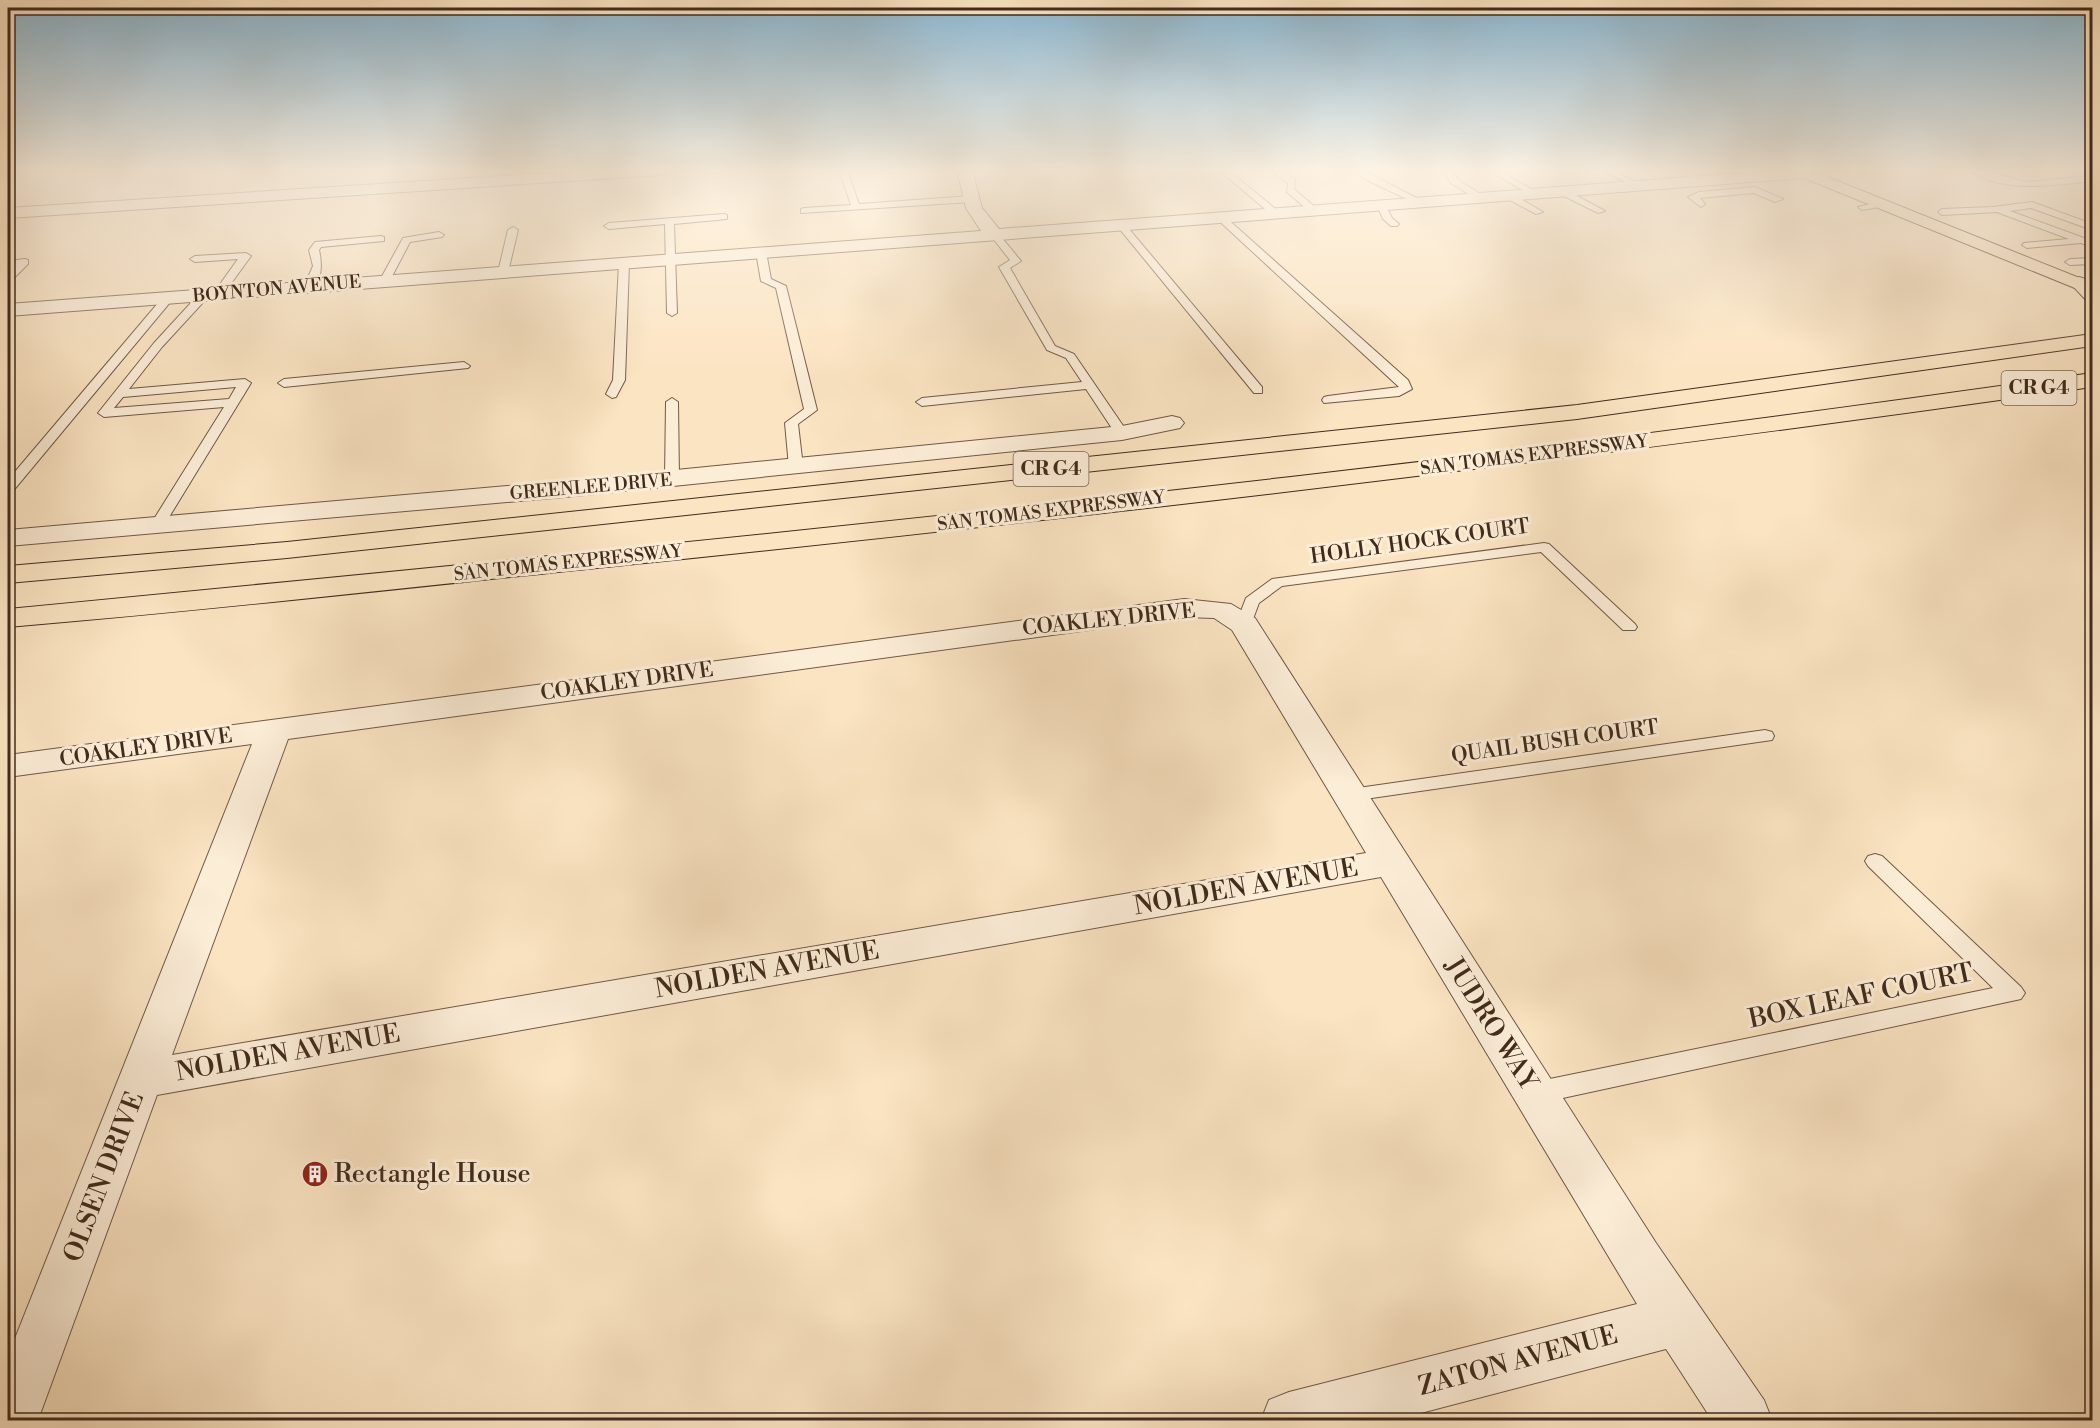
<svg xmlns="http://www.w3.org/2000/svg" width="2100" height="1428" viewBox="0 0 2100 1428" font-family="'Libre Bodoni',serif">
  <style>
    .lines { fill: none; stroke-linecap: round; stroke-linejoin: round }
    .service-casing { stroke: #705946; stroke-width: 2 }
    .minor-casing { stroke: #705946; stroke-width: 2 }
    .primary-casing { stroke: #412b1c; stroke-width: 2 }
    .trunk-casing { stroke: #412b1c; stroke-width: 2 }
    .service { fill: #fcedd7; fill-rule: evenodd }
    .minor { fill: #fcedd7; fill-rule: evenodd }
    .primary { fill: #fbe4c2; fill-rule: evenodd }
    .trunk { fill: #fbe4c2; fill-rule: evenodd }
    .labels { text-anchor: middle; dominant-baseline: central; stroke-width: 6; stroke-linejoin: round; paint-order: stroke }
    .far-street-label { font-size: 18px; fill: #412b1c; stroke: #fcedd7 }
    .shield { fill: #fcedd7; stroke: #796554; stroke-width: 1.5 }
    .shield-label { font-size: 20px; font-weight: bold; fill: #412b1c }
    .street-label { font-size: 21px; fill: #412b1c; stroke: #fcedd7 }
    .near-street-label { font-size: 26px; fill: #412b1c; stroke: #fcedd7 }
    .near-poi-label { font-size: 26px; fill: #412b1c; stroke: #fcedd7; text-anchor: start }
  </style>
  <rect width="100%" height="100%" fill="#fbe4c2"/>
  <filter id="stains"><feTurbulence type="fractalNoise" baseFrequency=".00333" numOctaves="4"/><feColorMatrix values="0 0 0 0 .2 0 0 0 0 .09 0 0 0 0 .02 0 0 0 .5 -.17"/></filter>
  <radialGradient id="worn" r=".72"><stop offset=".6" stop-color="#630" stop-opacity="0"/><stop offset="1" stop-color="#630" stop-opacity=".3"/></radialGradient>
  <g class="lines">
    <defs>
      <g id="service">
        <path d="M839 170H847L859 204 971 196 975 199 971 202 801 213V209L804 208 851 205Z"/>
        <path d="M1219 170H1228L1278 211V215H1272Z"/>
        <path d="M1276 170H1282L1295 180 1294 189 1316 208V212H1310L1287 192 1288 183 1276 174Z"/>
        <path d="M1354 170H1363L1424 202 1417 204 1365 179Z"/>
        <path d="M1443 170H1452L1458 180 1484 196V200H1478L1451 183Z"/>
        <path d="M1488 170H1498L1538 193 1531 195Z"/>
        <path d="M1602 170H1612L1642 185 1635 187Z"/>
        <path d="M1969 170H1981L2027 182 2092 176V181C2055 185 2001 194 1969 170Z"/>
        <path d="M1755 187 1783 199 1775 202 1754 193 1700 198 1705 204 1701 207 1688 197 1699 192Z"/>
        <path d="M1558 189H1564L1605 211 1598 213 1558 193Z"/>
        <path d="M1506 194H1512L1543 212 1536 214 1506 198Z"/>
        <path d="M1882 201 1885 202V206L1862 210 1858 207Z"/>
        <path d="M2032 202 2092 224V230L2031 208 2010 211 2092 241V247L2081 243 2027 248 2022 245 2024 243 2069 239 1997 212 1942 215 1938 212 1942 209 1993 207Z"/>
        <path d="M1378 203H1384L1392 218 1399 224 1397 226H1391L1383 219 1377 205Z"/>
        <path d="M724 214 727 215V219L674 224 677 313 672 316 667 313 665 224 609 229 604 226 609 223Z"/>
        <path d="M1217 215H1223L1408 380 1412 389 1399 396 1324 403 1322 400 1324 397 1328 396 1399 387 1217 219Z"/>
        <path d="M1118 223H1124L1262 387V393H1254L1118 227Z"/>
        <path d="M513 227 518 230 508 272 499 274 498 272 508 230Z"/>
        <path d="M439 232 444 235 442 237 410 242 389 282H381L380 280 403 238Z"/>
        <path d="M991 232H997L1021 261 1010 268 1055 346 1074 354 1128 433 1127 436H1117L1086 389 922 406 916 402 922 398 1082 382 1066 358 1047 350 999 267 1010 260 991 236Z"/>
        <path d="M381 236 384 237V241L321 247 319 250C322 263 323 284 309 290L304 287 313 266 309 250 315 242Z"/>
        <path d="M761 249 766 252 771 279 786 286 817 410 798 424 803 467 796 471 789 467 785 423 804 409 776 288 761 281 756 252Z"/>
        <path d="M246 253 251 256 222 296 218 297 213 294 238 259 195 262 190 259 195 256Z"/>
        <path d="M2092 258V264L2070 265 2065 262 2070 259Z"/>
        <path d="M25 259 28 260V264L12 280 8 281V273L15 266 8 267V261Z"/>
        <path d="M624 260 629 263 625 380 616 397 612 398 606 394 613 380 619 263Z"/>
        <path d="M204 292 209 295 208 297 162 347 129 389 245 379 251 383 163 527 156 531 149 527 224 407 104 417 98 413 154 343 200 293ZM236 387 229 399 114 408 123 397Z"/>
        <path d="M168 295 173 298 172 300 13 491 8 492V480L164 296Z"/>
        <path d="M464 362 470 366 468 368 284 387 278 383 284 379Z"/>
        <path d="M672 398 678 402 679 479 672 483 665 479 666 402Z"/>
        <path d="M1544 543 1549 544 1635 624 1637 627 1635 630H1623L1541 552 1282 586 1259 603 1250 627 1244 629 1236 624 1246 598 1272 579Z"/>
        <path d="M1765 730 1772 732 1774 736 1772 740 1351 801 1344 800 1341 795 1344 790 1351 789Z"/>
        <path d="M1875 854 1882 856 2021 987 2025 993 2021 999 1535 1104 1526 1100 1523 1093 1526 1086 1535 1082 1993 988 1868 866 1865 861 1868 856Z"/>
      </g>
      <g id="minor">
        <path d="M593 170H669L661 175 8 218V208Z"/>
        <path d="M957 170H972L982 208 999 229 1784 170H1809L1812 173 1804 178 8 316V304L981 231 966 208Z"/>
        <path d="M1172 416 1180 418 1184 423 1180 428 1122 440 565 497 8 546V530L565 481 1122 426Z"/>
        <path d="M1184 599 1231 604 1255 618 1656 1243 1764 1400 1772 1420H1712L1666 1349 1394 1420H1261L1269 1400 1289 1392 1637 1304 1381 877 157 1095 38 1420H8V1356L252 744 8 777V755ZM1184 617 1214 618 1232 630 1366 853 172 1055 288 739Z"/>
      </g>
      <path id="primary" d="M1789 170H1810L2092 283V295L1792 173Z"/>
      <g id="trunk">
        <path d="M2079 277 2086 279 2092 285V301L2085 299 2070 283 2072 279Z"/>
        <path d="M2092 334V346L1577 419 287 558 8 583V566L287 542 1577 405Z"/>
        <path d="M2092 373V387C1601 457 1109 515 616 566 413 587 211 610 8 627V609C442 567 875 525 1308 475 1570 445 1831 410 2092 373Z"/>
      </g>
    </defs>
    <use href="#service" class="service-casing"/>
    <use href="#minor" class="minor-casing"/>
    <use href="#primary" class="primary-casing"/>
    <use href="#trunk" class="trunk-casing"/>
    <use href="#service" class="service"/>
    <use href="#minor" class="minor"/>
    <use href="#primary" class="primary"/>
    <use href="#trunk" class="trunk"/>
  </g>
  <linearGradient id="sky" x2="0" y2="1"><stop stop-color="#8bb8d4"/><stop offset="0.46" stop-color="#fdf3e4"/><stop offset="1" stop-color="#fdf3e4" stop-opacity="0"/></linearGradient>
  <rect width="2100" height="370" fill="url(#sky)"/>
  <defs>
    <symbol id="building-disc" viewBox="-11 -11 22 22"><circle r="9.5" fill="#8f2418" stroke="#fcedd7"/><path d="M-4-6H4V6H1V3H-1V6H-4ZM-2.5-4.3h1.7v1.8h-1.7ZM.8-4.3h1.7v1.8H.8ZM-2.5-1h1.7V.8h-1.7ZM.8-1h1.7V.8H.8Z" fill="#fff"/></symbol>
  </defs>
  <g fill-rule="evenodd">
    <use href="#building-disc" x="300" y="1159" width="30" height="30"/>
  </g>
  <g class="labels">
    <g class="far-street-label">
      <text transform="translate(277 289) rotate(-5)">BOYNTON AVENUE</text>
      <text transform="translate(1534 455) rotate(-7)">SAN TOMAS EXPRESSWAY</text>
      <text transform="translate(591 487) rotate(-5)">GREENLEE DRIVE</text>
      <text transform="translate(1051 511) rotate(-7)">SAN TOMAS EXPRESSWAY</text>
      <text transform="translate(568 563) rotate(-6)">SAN TOMAS EXPRESSWAY</text>
    </g>
    <g class="shield">
      <rect x="2001.5" y="371" width="75" height="34" rx="4.5"/>
      <rect x="1013.5" y="452" width="75" height="34" rx="4.5"/>
    </g>
    <g class="shield-label">
      <text x="2039" y="388">CR G4</text>
      <text x="1051" y="469">CR G4</text>
    </g>
    <g class="street-label">
      <text transform="translate(1420 542) rotate(-8)">HOLLY HOCK COURT</text>
      <text transform="translate(1109 620) rotate(-6)">COAKLEY DRIVE</text>
      <text transform="translate(627 682) rotate(-8)">COAKLEY DRIVE</text>
      <text transform="translate(1555 742) rotate(-8)">QUAIL BUSH COURT</text>
      <text transform="translate(146 748) rotate(-8)">COAKLEY DRIVE</text>
    </g>
    <g class="near-street-label">
      <text transform="translate(1246 887) rotate(-10)">NOLDEN AVENUE</text>
      <text transform="translate(767 970) rotate(-10)">NOLDEN AVENUE</text>
      <text transform="translate(1861 996) rotate(-12)">BOX LEAF COURT</text>
      <text transform="translate(1491 1024) rotate(58)">JUDRO WAY</text>
      <text transform="translate(288 1053) rotate(-10)">NOLDEN AVENUE</text>
      <text transform="translate(104 1177) rotate(-69)">OLSEN DRIVE</text>
      <text transform="translate(1518 1361) rotate(-15)">ZATON AVENUE</text>
    </g>
    <g class="near-poi-label">
      <text x="334" y="1174">Rectangle House</text>
    </g>
  </g>
  <rect width="2100" height="1428" fill="none" stroke="#fbe4c2" stroke-width="30"/>
  <rect x="9" y="9" width="2082" height="1410" fill="none" stroke="#412b1c" stroke-width="3"/>
  <rect x="15" y="15" width="2070" height="1398" fill="none" stroke="#412b1c" stroke-width="1.5"/>
  <rect width="100%" height="100%" filter="url(#stains)"/>
  <rect width="100%" height="100%" fill="url(#worn)"/>
</svg>
